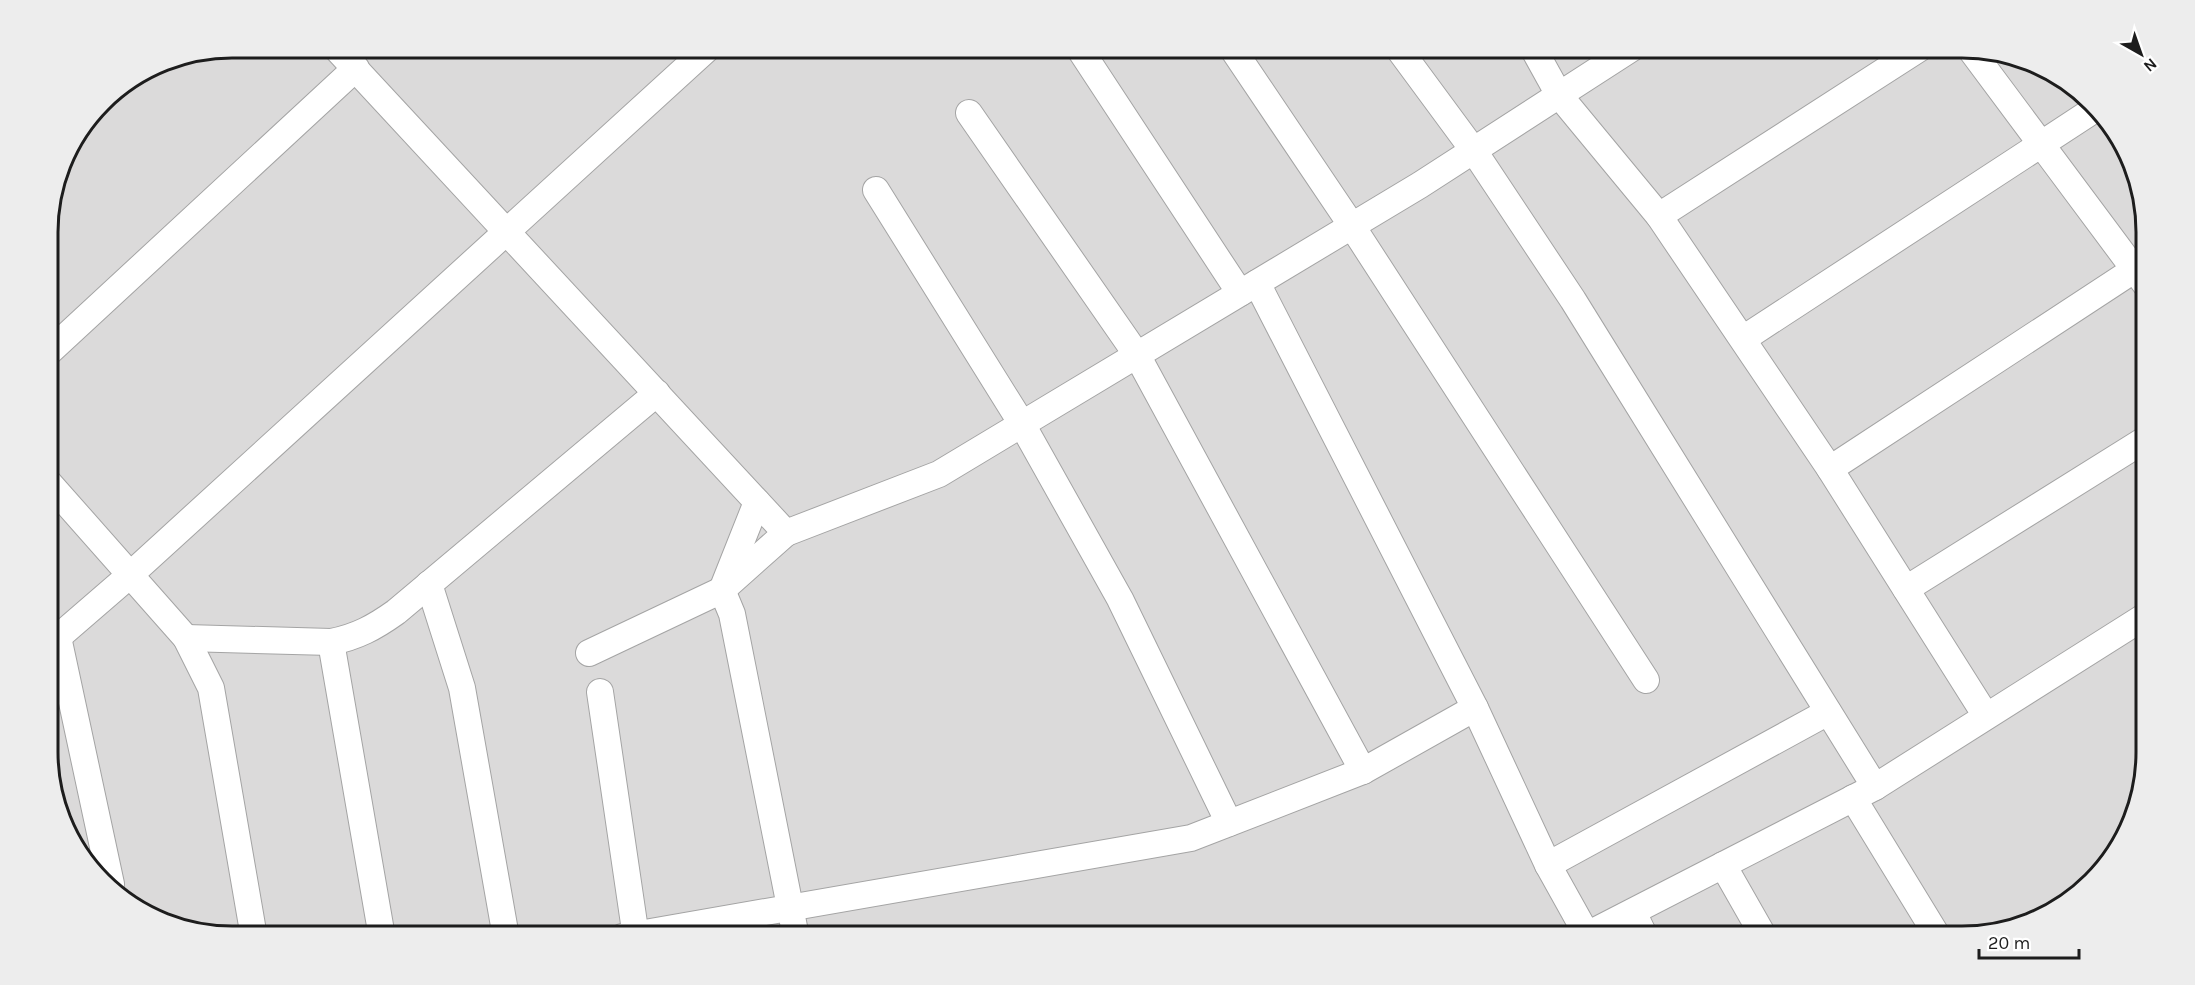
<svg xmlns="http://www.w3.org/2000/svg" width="2195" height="985" viewBox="0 0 2195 985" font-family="Karla,sans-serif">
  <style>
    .residential { fill: #dbdada }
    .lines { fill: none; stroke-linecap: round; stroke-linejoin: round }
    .street-casing { stroke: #a4a4a4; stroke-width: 28 }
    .street { stroke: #fff; stroke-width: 26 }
    .rim { fill: none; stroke: #1d1d1d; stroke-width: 3 }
  </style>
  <rect width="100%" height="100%" fill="#efebe2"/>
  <path class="residential" d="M232 48H1963L2033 62 2109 120 2145 208 2147 753 2133 823 2109 865 2065 906 1975 937H232L162 923 86 865 50 777 48 220 67 151 110 94 162 62Z"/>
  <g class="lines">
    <defs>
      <g id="street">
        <path d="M336 48 786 533 939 474 1420 185 1632 48"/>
        <path d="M1232 48 1352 226 1646 680"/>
        <path d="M1398 48 1474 151 1573 300 1875 787"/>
        <path d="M1533 48 1559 95 1659 216 1830 469 1986 716"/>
        <path d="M1971 50 2146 285"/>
        <path d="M1081 51 1240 293"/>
        <path d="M969 113 1137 355 1363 771"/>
        <path d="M876 190 1022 424 1120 599 1229 823"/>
        <path d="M1659 216 1920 48"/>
        <path d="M1257 283 1475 708 1548 865 1587 935 1875 787 2147 615"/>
        <path d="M1743 339 2095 109"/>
        <path d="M49 352 356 68"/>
        <path d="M1830 469 2146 262"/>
        <path d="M49 483 186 638 211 688 254 937"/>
        <path d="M757 502 722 590 732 614 796 937"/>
        <path d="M429 584 462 688 506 937"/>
        <path d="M1906 589 2146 439"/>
        <path d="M58 637 111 884"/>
        <path d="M186 638 331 642C357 637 375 627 396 612L657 393"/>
        <path d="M331 642 382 937"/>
        <path d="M49 645 130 575 708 48"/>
        <path d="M589 653 722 590 786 533"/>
        <path d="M600 692 636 937"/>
        <path d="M1853 798 1938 937"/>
        <path d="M1548 865 1828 712"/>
        <path d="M1723 865 1764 937"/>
        <path d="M1633 912 1645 937"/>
        <path d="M622 937 1191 838 1363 771 1475 708"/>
      </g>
    </defs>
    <use href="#street" class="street-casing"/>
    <use href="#street" class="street"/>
  </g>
  <path d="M0 0H2195V985H0ZM232 58H1962A174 174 0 0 1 2136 232V752A174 174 0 0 1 1962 926H232A174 174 0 0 1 58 752V232A174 174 0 0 1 232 58Z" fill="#ededed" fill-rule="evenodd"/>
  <path class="rim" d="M232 58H1962A174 174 0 0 1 2136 232V752A174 174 0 0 1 1962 926H232A174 174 0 0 1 58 752V232A174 174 0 0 1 232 58Z"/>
  <g transform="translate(2141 54) rotate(140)" stroke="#ffffff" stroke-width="4.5" paint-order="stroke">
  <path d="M0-4.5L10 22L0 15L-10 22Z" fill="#1d1d1d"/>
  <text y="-9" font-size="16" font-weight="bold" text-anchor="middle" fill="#1d1d1d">N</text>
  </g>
  <path d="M1979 949v9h100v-9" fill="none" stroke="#1d1d1d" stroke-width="3"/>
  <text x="1988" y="949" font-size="18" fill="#1d1d1d" stroke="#ffffff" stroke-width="4.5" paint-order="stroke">20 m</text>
</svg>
